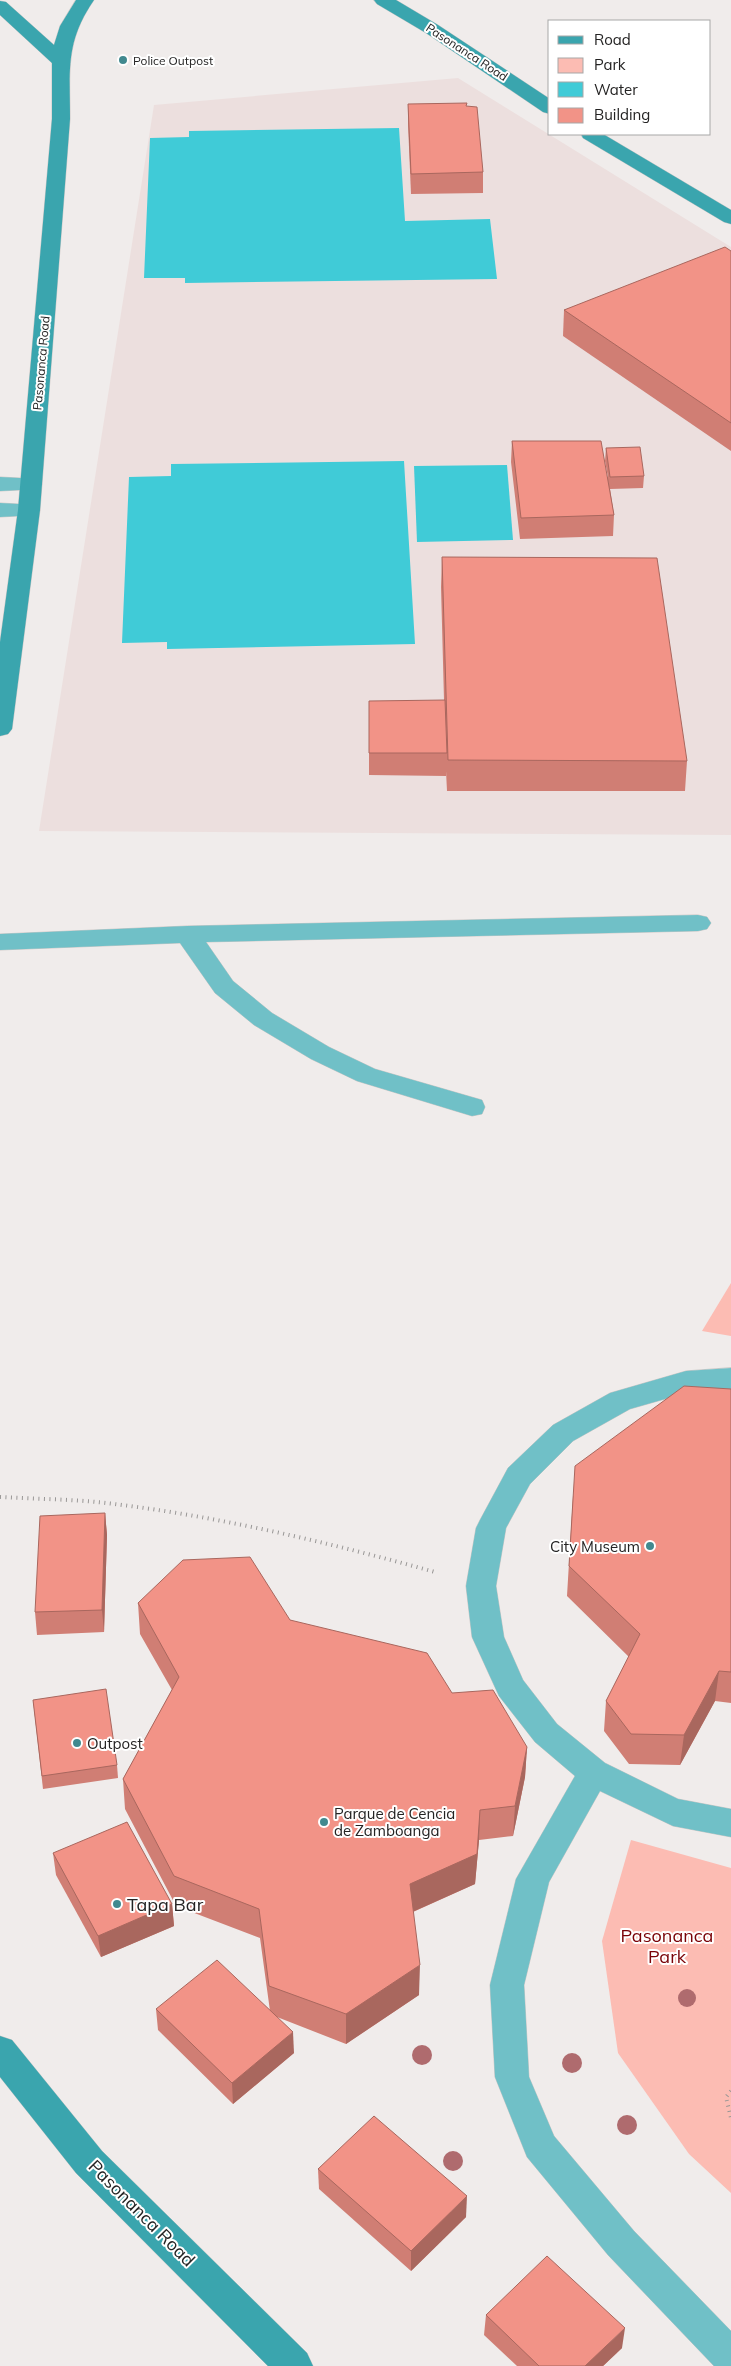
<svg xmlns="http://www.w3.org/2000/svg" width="731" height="2366" viewBox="0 0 731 2366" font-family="Mulish,sans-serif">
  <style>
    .built { fill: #ecdfde }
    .green { fill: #fcbcb3 }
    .water { fill: #40cbd7 }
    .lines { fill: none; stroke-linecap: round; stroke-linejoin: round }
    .lane-casing { stroke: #cbc8c7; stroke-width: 1 }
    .secondary-casing { stroke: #cbc8c7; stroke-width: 1 }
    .path { stroke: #989695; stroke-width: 4; stroke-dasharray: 1 4.5; stroke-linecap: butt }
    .lane { fill: #70c0c7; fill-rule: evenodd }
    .secondary { fill: #3aa5ae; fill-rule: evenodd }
    .tree { fill: #af6b6e }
    .wall { fill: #d07e74 }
    .shaded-wall { fill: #a9675e }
    .building { fill: #f29387; stroke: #a9675e }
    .poi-dot { fill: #41898f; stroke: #fff; stroke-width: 2 }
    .labels { text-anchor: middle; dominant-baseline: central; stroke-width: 4; stroke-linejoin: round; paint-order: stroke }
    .far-street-label { font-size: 12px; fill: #242323; stroke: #fff }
    .far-poi-label { font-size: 12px; fill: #242323; stroke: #fff; text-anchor: start }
    .poi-label { font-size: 15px; fill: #242323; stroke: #fff; text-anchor: start }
    .near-poi-label { font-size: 18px; fill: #242323; stroke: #fff; text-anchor: start }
    .near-park-label { font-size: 18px; fill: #790207; stroke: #fff }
    .near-street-label { font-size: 18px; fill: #242323; stroke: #fff }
  </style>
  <rect width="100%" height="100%" fill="#f0eceb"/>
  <path class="built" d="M458 78 731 247V835L39 831 154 105Z"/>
  <g class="green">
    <path d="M731 1283V1336L702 1331Z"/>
    <path d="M631 1840 731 1868V2193L689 2154 618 2053 602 1941Z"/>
  </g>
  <g class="water">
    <path d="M399 128 405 221 490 219 497 279 185 283V278H144L150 138 189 137V131Z"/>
    <path d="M404 461 415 644 167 649V642L122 643 129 477 171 476V464Z"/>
    <path d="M507 465 513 540 417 542 414 466Z"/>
  </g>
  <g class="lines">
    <defs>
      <g id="lane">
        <path d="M0 477 39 479 42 484 39 489 0 491Z"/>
        <path d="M0 503 37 505 40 510 37 515 0 517Z"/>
        <path d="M698 915 707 917 711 923 707 929 698 931 206 942 233 981 272 1013 329 1047 375 1069 482 1100 485 1107 482 1114 472 1116 357 1081 311 1059 254 1025 215 993 180 943 0 950V934L187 926Z"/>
        <path d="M731 1368V1390L686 1393 630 1409 573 1441 530 1484 506 1528 496 1586 504 1637 523 1680 557 1724 605 1763 678 1799 731 1809V1837L673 1826 600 1791 549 1882 524 1985 529 2077 554 2136 634 2231 731 2331V2366H714L608 2255 527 2157 495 2077 490 1985 516 1879 575 1776 535 1742 499 1696 472 1637 466 1586 476 1528 480 1520 508 1468 553 1425 610 1393 686 1371Z"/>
      </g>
      <g id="secondary">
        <path d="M76 0H94C65 42 70 70 70 119L40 510 12 729 8 734 0 736V642L18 510 52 119V63L0 15V1L6 2 54 45 60 26Z"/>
        <path d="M374 0H396L438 25 550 99V114L543 112 426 33 377 4Z"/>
        <path d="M581 134H603L731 210V224L724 222 583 138Z"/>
        <path d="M0 2036 12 2040 102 2151 307 2353 313 2366H268L76 2173 0 2077Z"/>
      </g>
    </defs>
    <use href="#lane" class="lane-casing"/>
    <use href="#secondary" class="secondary-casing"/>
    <g class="path">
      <path d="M0 1497C35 1499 71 1499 106 1503 217 1516 327 1542 435 1572"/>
      <path d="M731 2091 726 2097 731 2118"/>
    </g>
    <use href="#lane" class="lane"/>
    <use href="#secondary" class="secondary"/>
  </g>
  <g class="tree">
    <circle cx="687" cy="1998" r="9"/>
    <circle cx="422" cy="2055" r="10"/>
    <circle cx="572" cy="2063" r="10"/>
    <circle cx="627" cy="2125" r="10"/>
    <circle cx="453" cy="2161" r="10"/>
  </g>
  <g class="wall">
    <path d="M408 104 466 106 483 172V193L411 194 408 124Z"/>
    <path d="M731 251V451L563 336 564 310Z"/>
    <path d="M512 441 608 477 605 461 606 448 644 476 643 488 610 489 614 515 613 536 520 539 511 462Z"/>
    <path d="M442 557 687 761 685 791H447L446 771V776L369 775V753L444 700 441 587Z"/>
    <path d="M731 1389V1703L715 1701 680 1765 629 1764 604 1731 606 1701 629 1657 567 1596 573 1496Z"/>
    <path d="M105 1513 107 1535 104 1632 37 1635 35 1612Z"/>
    <path d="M138 1603 290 1620 452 1693 527 1747 525 1777 513 1836 479 1840 475 1884 413 1912 419 1995 346 2044 277 2017 294 2053 233 2104 158 2030 156 2009 270 2011 260 1938 176 1906 125 1809 123 1779 172 1690 140 1634Z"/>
    <path d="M33 1700 117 1765 118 1778 43 1789Z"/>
    <path d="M53 1853 172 1904 174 1926 101 1957 56 1875Z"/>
    <path d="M318 2169 466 2217 411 2271 319 2189Z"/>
    <path d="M486 2315 622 2348 603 2366H517L484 2335Z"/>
  </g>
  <g class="shaded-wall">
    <path d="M105 1513 107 1535 104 1632 102 1610Z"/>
    <path d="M719 1671 715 1701 680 1765 684 1735Z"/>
    <path d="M527 1747 525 1777 513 1836 515 1806Z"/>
    <path d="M480 1810 479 1840 475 1884 410 1913V1884Z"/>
    <path d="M172 1904 174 1926 101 1957 98 1936Z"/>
    <path d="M420 1965 419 1995 346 2044V2014Z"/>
    <path d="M293 2032 294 2053 233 2104 232 2083Z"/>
    <path d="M467 2196 466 2217 411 2271V2251Z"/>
    <path d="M625 2328 622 2348 603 2366H585Z"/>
  </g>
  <g class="building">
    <path d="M467 103 466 106 477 107 483 172 411 174 408 104Z"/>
    <path d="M725 247 731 251V423L564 310Z"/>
    <path d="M512 441H601L614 515 521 518Z"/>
    <path d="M640 447 644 476 610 477 606 448Z"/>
    <path d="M442 557 657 558 687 761 448 760Z"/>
    <path d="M445 700 447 753H369V701Z"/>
    <path d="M684 1386 731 1389V1672L719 1671 684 1735 631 1734 606 1701 640 1634 569 1566 575 1466Z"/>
    <path d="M105 1513 102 1610 35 1612 40 1516Z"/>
    <path d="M250 1557 290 1620 427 1653 452 1693 493 1690 527 1747 515 1806 480 1810 477 1854 410 1884 420 1965 346 2014 269 1986 259 1909 174 1876 123 1779 179 1677 138 1603 183 1560Z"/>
    <path d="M106 1689 117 1765 42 1776 33 1700Z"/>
    <path d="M127 1822 172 1904 98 1936 53 1853Z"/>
    <path d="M217 1960 293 2032 232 2083 156 2009Z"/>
    <path d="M374 2116 467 2196 411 2251 318 2169Z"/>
    <path d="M547 2256 625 2328 585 2366H539L486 2315Z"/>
  </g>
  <g class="poi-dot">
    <circle cx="123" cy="60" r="5"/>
    <circle cx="650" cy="1546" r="5"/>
    <circle cx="77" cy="1743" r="5"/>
    <circle cx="324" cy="1822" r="5"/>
    <circle cx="117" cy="1904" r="5"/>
  </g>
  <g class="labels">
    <g class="far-street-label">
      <text transform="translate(467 52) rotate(33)">Pasonanca Road</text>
      <text transform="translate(41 363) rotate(-85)">Pasonanca Road</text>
    </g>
    <g class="far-poi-label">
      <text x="133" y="60">Police Outpost</text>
    </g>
    <g class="poi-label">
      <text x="640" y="1546" text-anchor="end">City Museum</text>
      <text x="87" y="1743">Outpost</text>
      <text x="334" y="1813">Parque de Cencia<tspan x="334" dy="17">de Zamboanga</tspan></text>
    </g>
    <g class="near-poi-label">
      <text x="127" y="1904">Tapa Bar</text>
    </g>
    <g class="near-park-label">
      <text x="667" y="1935">Pasonanca<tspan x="667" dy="21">Park</tspan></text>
    </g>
    <g class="near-street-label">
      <text transform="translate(142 2213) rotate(45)">Pasonanca Road</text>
    </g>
  </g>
  <rect x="548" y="20" width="162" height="115" fill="#ffffff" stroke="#a7a7a7"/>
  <rect x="558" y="36" width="25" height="8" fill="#3aa5ae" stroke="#a7a7a7"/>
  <text x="594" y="45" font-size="15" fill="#242323">Road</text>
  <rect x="558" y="58" width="25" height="15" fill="#fcbcb3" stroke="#a7a7a7"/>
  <text x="594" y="70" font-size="15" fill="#242323">Park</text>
  <rect x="558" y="82" width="25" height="15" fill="#40cbd7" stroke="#a7a7a7"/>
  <text x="594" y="95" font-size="15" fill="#242323">Water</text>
  <rect x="558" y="108" width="25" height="15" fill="#f29387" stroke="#a7a7a7"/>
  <text x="594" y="120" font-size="15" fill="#242323">Building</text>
</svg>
